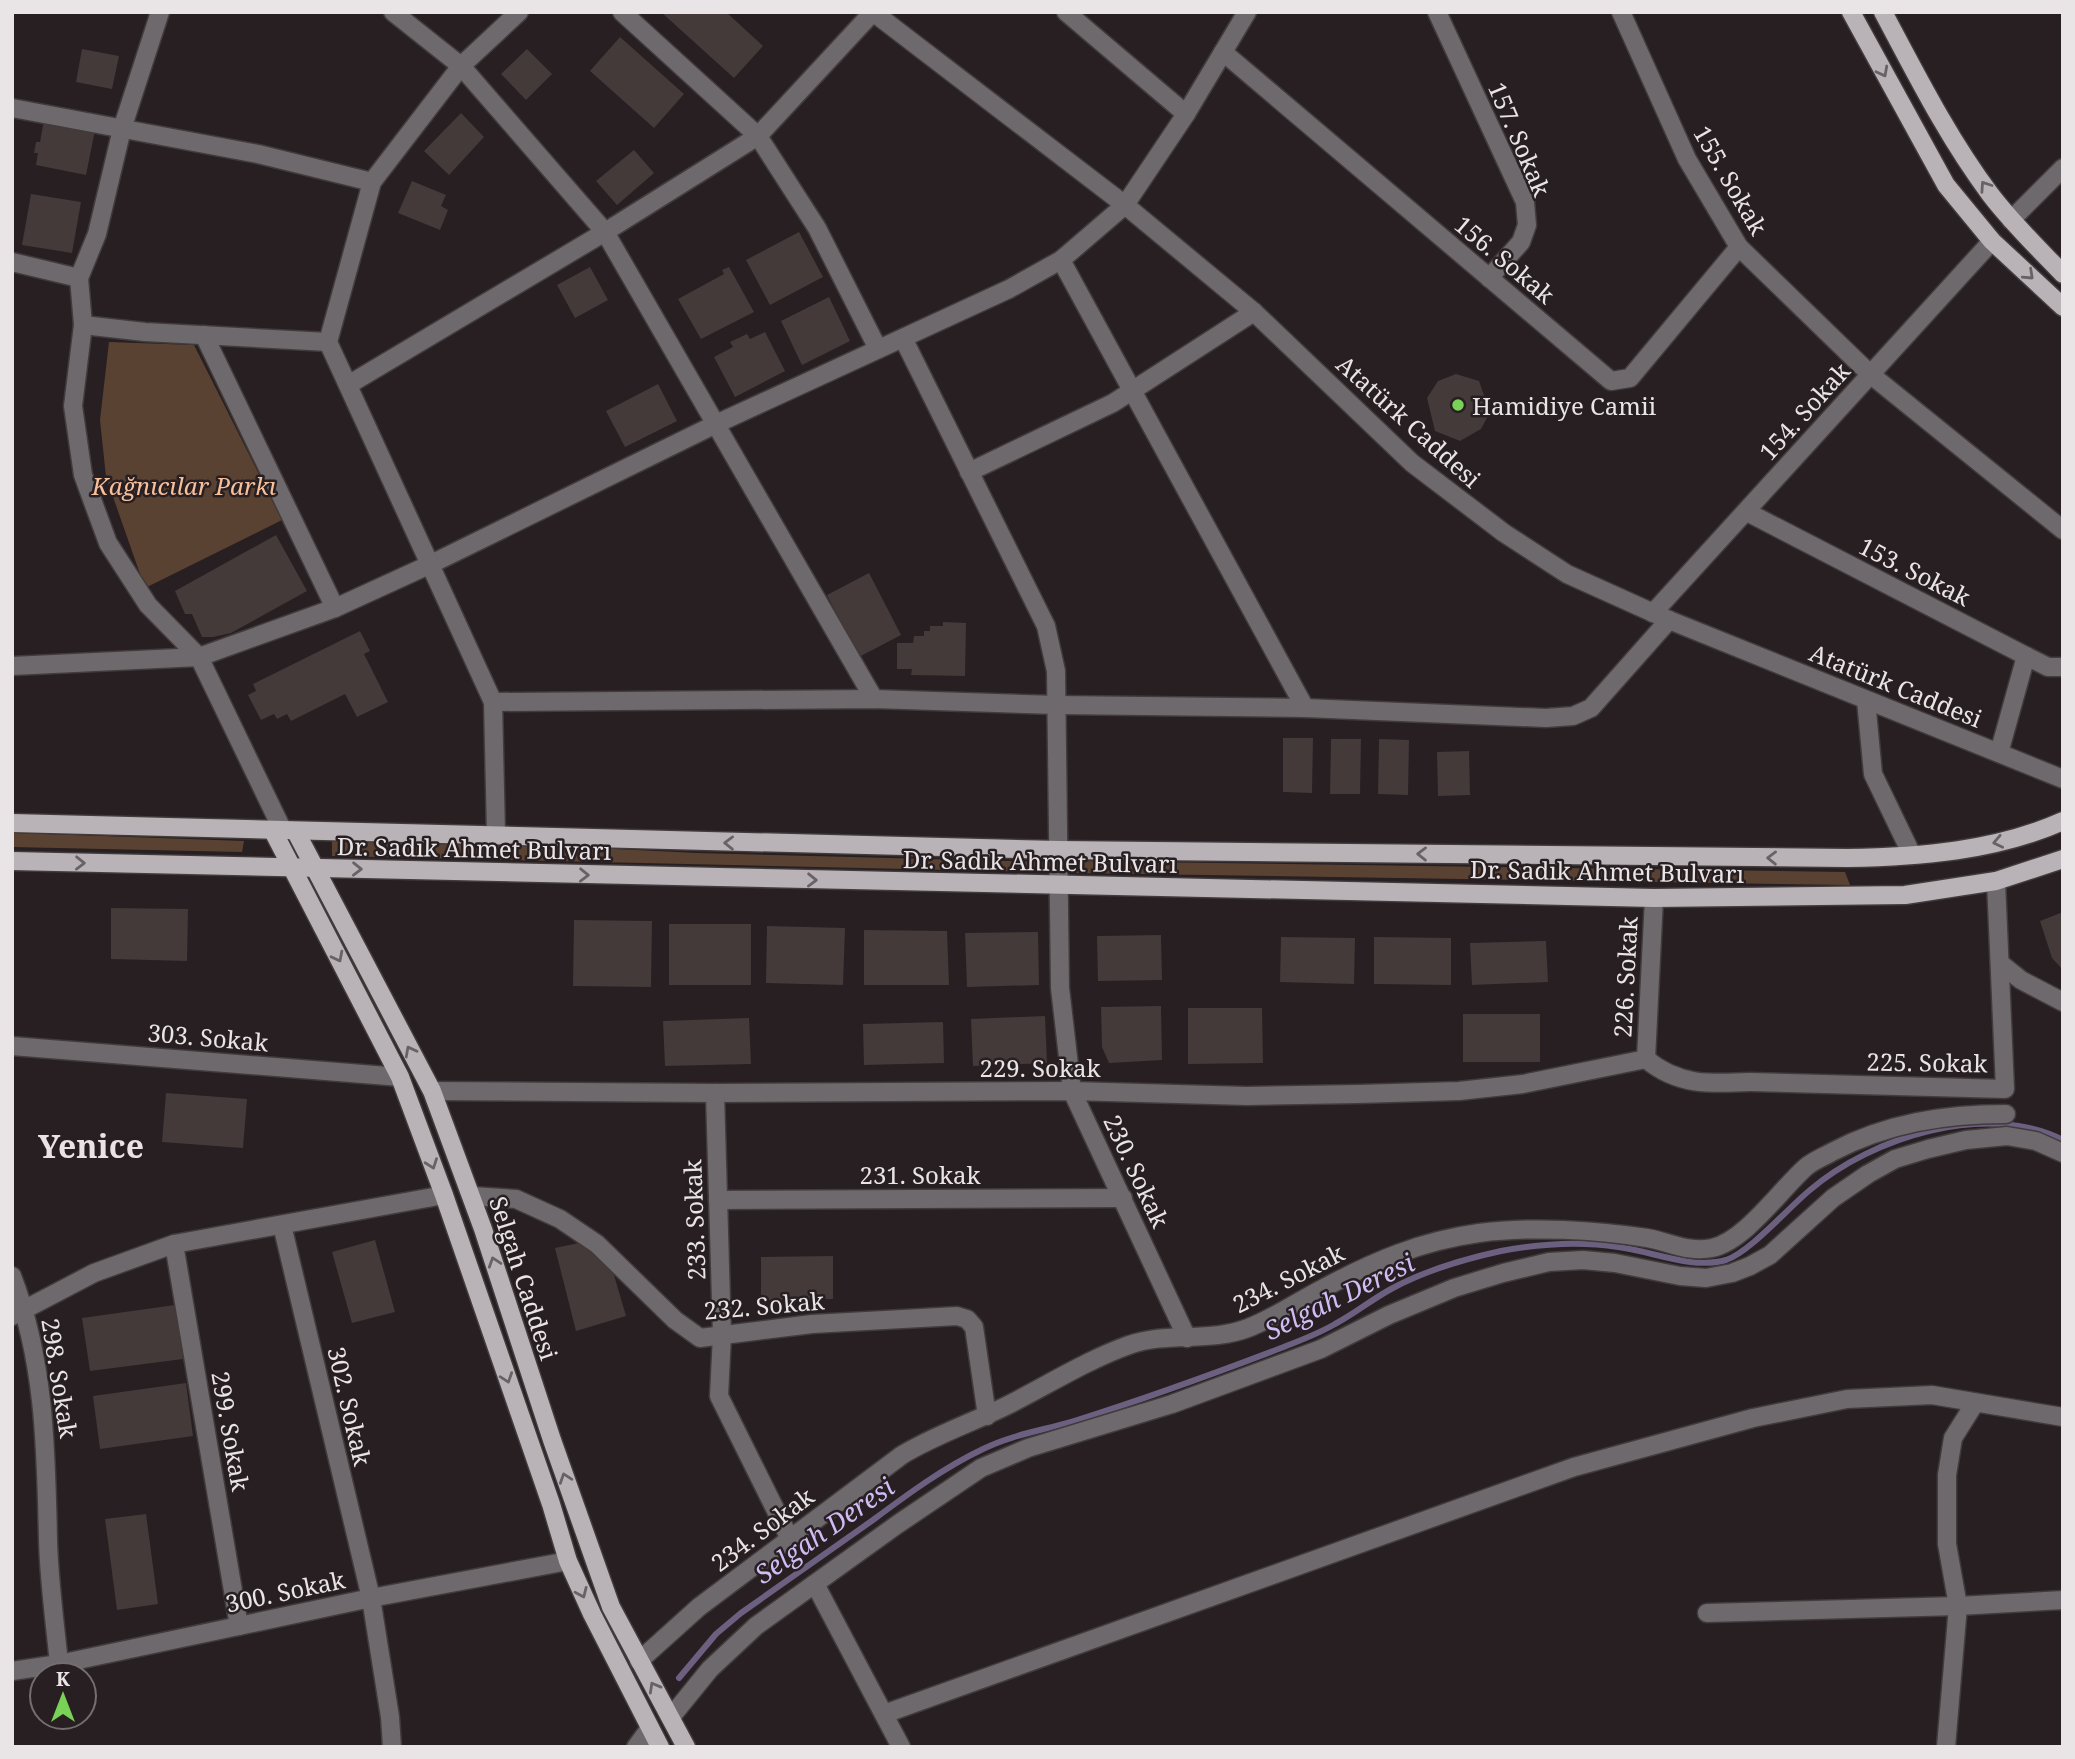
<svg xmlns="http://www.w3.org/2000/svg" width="2075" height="1759" viewBox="0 0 2075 1759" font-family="'Noto Serif',serif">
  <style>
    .green { fill: #5a4233 }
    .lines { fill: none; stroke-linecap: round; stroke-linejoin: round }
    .stream { stroke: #6c6080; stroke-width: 6 }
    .building { fill: #433a39 }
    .minor-casing { stroke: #423b3c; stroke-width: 21 }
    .major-casing { stroke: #423b3c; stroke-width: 21 }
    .minor { stroke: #6d696c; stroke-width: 18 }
    .major { stroke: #b9b3b8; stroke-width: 18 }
    .oneway { stroke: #696265 }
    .poi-dot { fill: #7ad157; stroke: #271f21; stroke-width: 2.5 }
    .labels { text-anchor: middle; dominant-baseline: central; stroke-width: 5; stroke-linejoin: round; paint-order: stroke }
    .street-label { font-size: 24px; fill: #e9e4e5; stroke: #271f21 }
    .poi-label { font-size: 24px; fill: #e9e4e5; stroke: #271f21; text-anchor: start }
    .park-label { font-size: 24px; font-style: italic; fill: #f8bf9b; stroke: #271f21 }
    .water-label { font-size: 26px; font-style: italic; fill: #d0bcf5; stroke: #271f21 }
    .district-label { font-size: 32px; font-weight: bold; fill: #ece1e4; stroke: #271f21 }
  </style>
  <rect width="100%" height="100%" fill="#271f21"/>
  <g class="green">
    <path d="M109 342 194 345 282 520 145 588 106 477 100 420Z"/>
    <path d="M12 833H16L244 841 242 852 12 847Z"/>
    <path d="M332 835 697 853 1046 862 1044 872 332 856Z"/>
    <path d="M1073 861 1845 872 1850 885 1072 873Z"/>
  </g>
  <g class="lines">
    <path class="stream" d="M679 1678 716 1634 741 1613C785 1582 829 1551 873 1520 908 1494 943 1468 983 1449 1011 1435 1044 1430 1074 1421 1144 1399 1213 1374 1281 1348 1299 1341 1318 1334 1335 1324 1354 1314 1371 1300 1391 1289 1424 1271 1464 1259 1501 1251 1538 1244 1580 1241 1618 1247 1652 1251 1692 1270 1726 1260 1750 1252 1788 1208 1810 1190 1872 1137 1986 1101 2063 1140"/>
  </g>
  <g class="building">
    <path d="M661 12H726L763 46 734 78Z"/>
    <path d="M620 37 684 94 654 128 590 71Z"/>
    <path d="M82 49 119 56 112 89 76 82Z"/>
    <path d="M527 49 552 74 526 100 501 74Z"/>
    <path d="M461 113 484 137 449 175 424 151Z"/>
    <path d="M44 120 95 130 86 175 36 165 38 153H34L36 142H40Z"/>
    <path d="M634 150 654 173 617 205 596 181Z"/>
    <path d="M412 181 446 195 441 206 448 210 440 230 398 213Z"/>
    <path d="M31 194 81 202 72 253 22 245Z"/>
    <path d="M799 232 823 277 770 305 746 260Z"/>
    <path d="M590 267 608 300 575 318 557 285Z"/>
    <path d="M729 267 754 312 701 339 678 299 724 274 722 270Z"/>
    <path d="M829 297 850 341 802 365 781 321Z"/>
    <path d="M765 332 785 371 735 397 714 357 733 347 730 342 747 334 750 339Z"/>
    <path d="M1456 374 1479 381 1490 412 1481 429 1460 441 1435 431 1427 398 1438 381Z"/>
    <path d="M658 384 677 421 625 447 606 411Z"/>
    <path d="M276 535 307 591 231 633 213 637H202L192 614H185L175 591Z"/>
    <path d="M869 573 901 635 859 657 827 595Z"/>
    <path d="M943 622 966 623 965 676 911 675 912 669H897V643H913L914 636H924V631H930V626H943Z"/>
    <path d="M360 631 370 651 364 654 388 702 357 717 345 694 291 721 287 714 277 719 274 714 261 720 248 695 256 691 253 684Z"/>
    <path d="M1283 738H1313L1312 793 1283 792Z"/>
    <path d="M1331 739H1361L1360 794H1330Z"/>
    <path d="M1379 739 1409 740 1408 795 1378 794Z"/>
    <path d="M1469 751 1470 795 1438 796 1437 752Z"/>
    <path d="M111 908 188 909 187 961 111 959Z"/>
    <path d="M2063 912V970L2052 958 2040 921Z"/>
    <path d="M574 920 652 921 651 987 573 986Z"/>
    <rect x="669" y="924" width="82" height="61"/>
    <path d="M767 926 845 928 843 985 766 983Z"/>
    <path d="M864 930 947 931 949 985H864Z"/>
    <path d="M1038 932 1039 985 967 987 965 933Z"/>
    <path d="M1161 935 1162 980 1098 981 1097 936Z"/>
    <path d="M1281 937 1355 938 1354 984 1280 982Z"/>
    <path d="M1374 937 1451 938V985L1374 984Z"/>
    <path d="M1546 941 1548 982 1472 985 1470 943Z"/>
    <path d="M1161 1006 1162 1060 1109 1063 1102 1047 1101 1007Z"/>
    <path d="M1188 1008H1262L1263 1063 1188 1064Z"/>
    <rect x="1463" y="1014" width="77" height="48"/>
    <path d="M1045 1016 1047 1063 973 1066 971 1019Z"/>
    <path d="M749 1018 751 1064 665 1066 663 1021Z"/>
    <path d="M943 1022 944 1063 864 1065 863 1024Z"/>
    <path d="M166 1093 247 1099 243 1148 162 1142Z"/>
    <path d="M375 1240 395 1312 352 1323 332 1252Z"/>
    <path d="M579 1243 609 1258 626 1316 576 1331 555 1248Z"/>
    <path d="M833 1256V1299L761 1300V1257Z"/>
    <path d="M175 1305 183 1359 90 1371 82 1318Z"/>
    <path d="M186 1383 193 1436 100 1449 93 1396Z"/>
    <path d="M146 1514 158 1604 117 1610 105 1519Z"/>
  </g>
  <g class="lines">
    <defs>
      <g id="minor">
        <path d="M160 12 122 129 97 234 79 278 83 325 73 406 83 475 108 543 148 605 199 657 283 831"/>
        <path d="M393 12 461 66 519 12"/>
        <path d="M622 12 758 136 817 228 878 349"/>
        <path d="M873 12 1125 205 1254 312 1412 463 1504 533 1567 574 1669 620 2063 779"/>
        <path d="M1066 12 1186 114"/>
        <path d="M1437 12 1525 202 1527 225 1521 242 1489 278"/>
        <path d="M1621 12 1687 159 1739 247 1870 374 2063 530"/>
        <path d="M1223 52 1611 381 1630 378 1739 247"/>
        <path d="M12 108 258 154 372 182"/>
        <path d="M2011 220 2063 168"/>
        <path d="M1061 260 1305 708"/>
        <path d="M12 262 79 278"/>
        <path d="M83 325 145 332 328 342"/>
        <path d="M204 335 335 608"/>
        <path d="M903 338 1046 626 1056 671 1060 988 1072 1091 1187 1338"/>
        <path d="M348 385 605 232 758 136 873 12"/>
        <path d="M969 472 1113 403 1254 312"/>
        <path d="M1747 512 2026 656 2048 667H2063"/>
        <path d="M1653 613 1992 241"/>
        <path d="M12 666 199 657 335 608 431 564 716 424 1009 289 1061 260 1125 205 1186 114 1247 12"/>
        <path d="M1866 700 1873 774 1912 855"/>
        <path d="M493 702 874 699 1057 705 1305 708 1546 718 1573 716 1591 708 1669 620"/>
        <path d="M1999 753 2026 656"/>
        <path d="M496 834 493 702 328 342 372 182 461 66 605 232 874 699"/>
        <path d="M2001 964 2021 980 2063 1002"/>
        <path d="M12 1046 400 1077"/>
        <path d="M1646 1059C1678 1086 1711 1084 1751 1082L2005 1089 1996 881"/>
        <path d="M1646 1059 1654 898"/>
        <path d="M432 1091 715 1093 1072 1091 1247 1096 1358 1094 1459 1091 1523 1084 1646 1059"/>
        <path d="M715 1093 722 1335 719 1396 790 1539"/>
        <path d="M472 1196 516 1199 560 1219 597 1244 675 1320 700 1338 812 1324 957 1316 967 1319 974 1327 987 1416"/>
        <path d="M718 1200 1123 1198"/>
        <path d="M282 1225 371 1598 390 1717 392 1747"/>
        <path d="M174 1244 239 1626"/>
        <path d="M12 1276C45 1361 46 1450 48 1540 49 1581 55 1623 59 1664"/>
        <path d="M12 1316 94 1273 174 1244 444 1195"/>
        <path d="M815 1584 901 1747"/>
        <path d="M1707 1613 1958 1606 2063 1600"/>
        <path d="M639 1661 699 1607 902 1455C935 1435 971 1423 1006 1406 1046 1386 1087 1360 1129 1345 1168 1331 1209 1343 1248 1328 1274 1318 1297 1302 1322 1289 1374 1261 1421 1241 1479 1233 1531 1226 1596 1230 1647 1238 1670 1242 1688 1253 1712 1248 1745 1241 1780 1190 1806 1167 1813 1161 1823 1157 1832 1152 1887 1123 1945 1114 2006 1114"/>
        <path d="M12 1671 59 1664 371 1598 568 1561"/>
        <path d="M884 1714 1574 1467 1753 1418 1847 1399 1932 1395 2063 1417"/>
        <path d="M671 1717 710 1669 756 1626 898 1524 981 1468 1028 1448 1172 1404 1321 1349 1389 1315 1454 1288 1503 1273 1549 1262 1583 1260 1615 1263 1680 1276 1706 1278 1732 1273 1750 1266 1770 1255 1833 1198 1868 1174 1895 1159 1928 1149 1966 1140 2007 1136 2036 1141 2063 1153"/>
        <path d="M636 1747 650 1728"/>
        <path d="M1946 1747 1958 1606 1947 1544V1475L1953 1438 1975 1403"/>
      </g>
      <g id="major">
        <path d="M1851 12 1946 185 1992 241 2063 307"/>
        <path d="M1883 12C1916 74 1948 138 1990 194 2012 223 2038 248 2063 274"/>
        <path d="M12 823 1059 850 1847 858C1919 857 1996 851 2063 821"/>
        <path d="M273 831 400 1077 444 1195 551 1504 568 1561 592 1614 660 1747"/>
        <path d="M296 832 432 1091 483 1229 552 1440 611 1607 686 1747"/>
        <path d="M12 861 1654 898 1905 895 1996 881 2063 859"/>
      </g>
    </defs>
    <use href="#minor" class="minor-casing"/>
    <use href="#major" class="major-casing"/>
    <use href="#minor" class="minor"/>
    <use href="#major" class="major"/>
  </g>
  <defs><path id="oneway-chevron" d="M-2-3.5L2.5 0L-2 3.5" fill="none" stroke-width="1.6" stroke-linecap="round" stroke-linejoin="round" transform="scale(1.75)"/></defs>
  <g class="oneway">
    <use href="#oneway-chevron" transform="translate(1883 72) rotate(62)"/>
    <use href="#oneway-chevron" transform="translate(1985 186) rotate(-124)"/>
    <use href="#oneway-chevron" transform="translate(2029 275) rotate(43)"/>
    <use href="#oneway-chevron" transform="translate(1998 842) rotate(168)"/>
    <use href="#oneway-chevron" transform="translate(729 843) rotate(-179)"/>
    <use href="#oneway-chevron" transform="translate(1422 854) rotate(-179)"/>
    <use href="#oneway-chevron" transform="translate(1772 858) rotate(-179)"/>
    <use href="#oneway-chevron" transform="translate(80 863) rotate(1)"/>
    <use href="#oneway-chevron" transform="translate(357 869) rotate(1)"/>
    <use href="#oneway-chevron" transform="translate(584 875) rotate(1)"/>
    <use href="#oneway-chevron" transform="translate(812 880) rotate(1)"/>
    <use href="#oneway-chevron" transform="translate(338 957) rotate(63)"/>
    <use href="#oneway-chevron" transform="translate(410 1051) rotate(-118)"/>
    <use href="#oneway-chevron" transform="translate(432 1164) rotate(70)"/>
    <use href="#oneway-chevron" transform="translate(494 1262) rotate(-108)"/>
    <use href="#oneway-chevron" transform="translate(507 1378) rotate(71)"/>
    <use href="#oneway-chevron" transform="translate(565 1478) rotate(-109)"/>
    <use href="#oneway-chevron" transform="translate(582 1593) rotate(66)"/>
    <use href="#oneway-chevron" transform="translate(654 1687) rotate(-119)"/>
  </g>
  <circle class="poi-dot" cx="1458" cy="405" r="7"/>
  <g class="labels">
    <g class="street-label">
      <text transform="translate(1520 139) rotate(67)">157. Sokak</text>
      <text transform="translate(1731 180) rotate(60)">155. Sokak</text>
      <text transform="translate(1505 259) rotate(40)">156. Sokak</text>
      <text transform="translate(1804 411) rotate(-48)">154. Sokak</text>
      <text transform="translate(1409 421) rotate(42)">Atatürk Caddesi</text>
      <text transform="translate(1915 571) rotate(27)">153. Sokak</text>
      <text transform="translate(1896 685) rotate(22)">Atatürk Caddesi</text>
      <text transform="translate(474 848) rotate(1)">Dr. Sadık Ahmet Bulvarı</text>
      <text transform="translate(1040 861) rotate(1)">Dr. Sadık Ahmet Bulvarı</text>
      <text transform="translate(1607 871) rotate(1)">Dr. Sadık Ahmet Bulvarı</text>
      <text transform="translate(1625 977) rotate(-87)">226. Sokak</text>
      <text transform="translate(208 1037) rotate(5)">303. Sokak</text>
      <text transform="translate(1927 1062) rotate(1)">225. Sokak</text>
      <text x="1040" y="1067">229. Sokak</text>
      <text transform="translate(1137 1171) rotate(65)">230. Sokak</text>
      <text x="920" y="1174">231. Sokak</text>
      <text transform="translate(694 1220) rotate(-92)">233. Sokak</text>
      <text transform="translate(524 1278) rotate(72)">Selgah Caddesi</text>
      <text transform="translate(1288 1278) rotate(-27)">234. Sokak</text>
      <text transform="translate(764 1305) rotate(-5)">232. Sokak</text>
      <text transform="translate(60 1378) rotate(81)">298. Sokak</text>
      <text transform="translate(350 1406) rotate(77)">302. Sokak</text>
      <text transform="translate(231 1431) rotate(80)">299. Sokak</text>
      <text transform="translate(762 1529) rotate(-37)">234. Sokak</text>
      <text transform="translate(285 1591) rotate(-12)">300. Sokak</text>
    </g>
    <g class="poi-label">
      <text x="1472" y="405">Hamidiye Camii</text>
    </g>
    <g class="park-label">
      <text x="184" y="485">Kağnıcılar Parkı</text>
    </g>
    <g class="water-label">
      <text transform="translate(1339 1296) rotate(-26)">Selgah Deresi</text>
      <text transform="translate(824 1530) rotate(-35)">Selgah Deresi</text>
    </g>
    <g class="district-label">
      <text x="91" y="1145">Yenice</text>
    </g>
  </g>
  <rect width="2075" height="1759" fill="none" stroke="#e9e4e5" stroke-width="28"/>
  <g transform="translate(63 1696)"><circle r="33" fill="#271f21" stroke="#756e6f" stroke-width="2"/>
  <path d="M0-5L12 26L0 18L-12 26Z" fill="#7ad157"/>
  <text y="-10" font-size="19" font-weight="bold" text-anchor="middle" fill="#e9e4e5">K</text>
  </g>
</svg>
